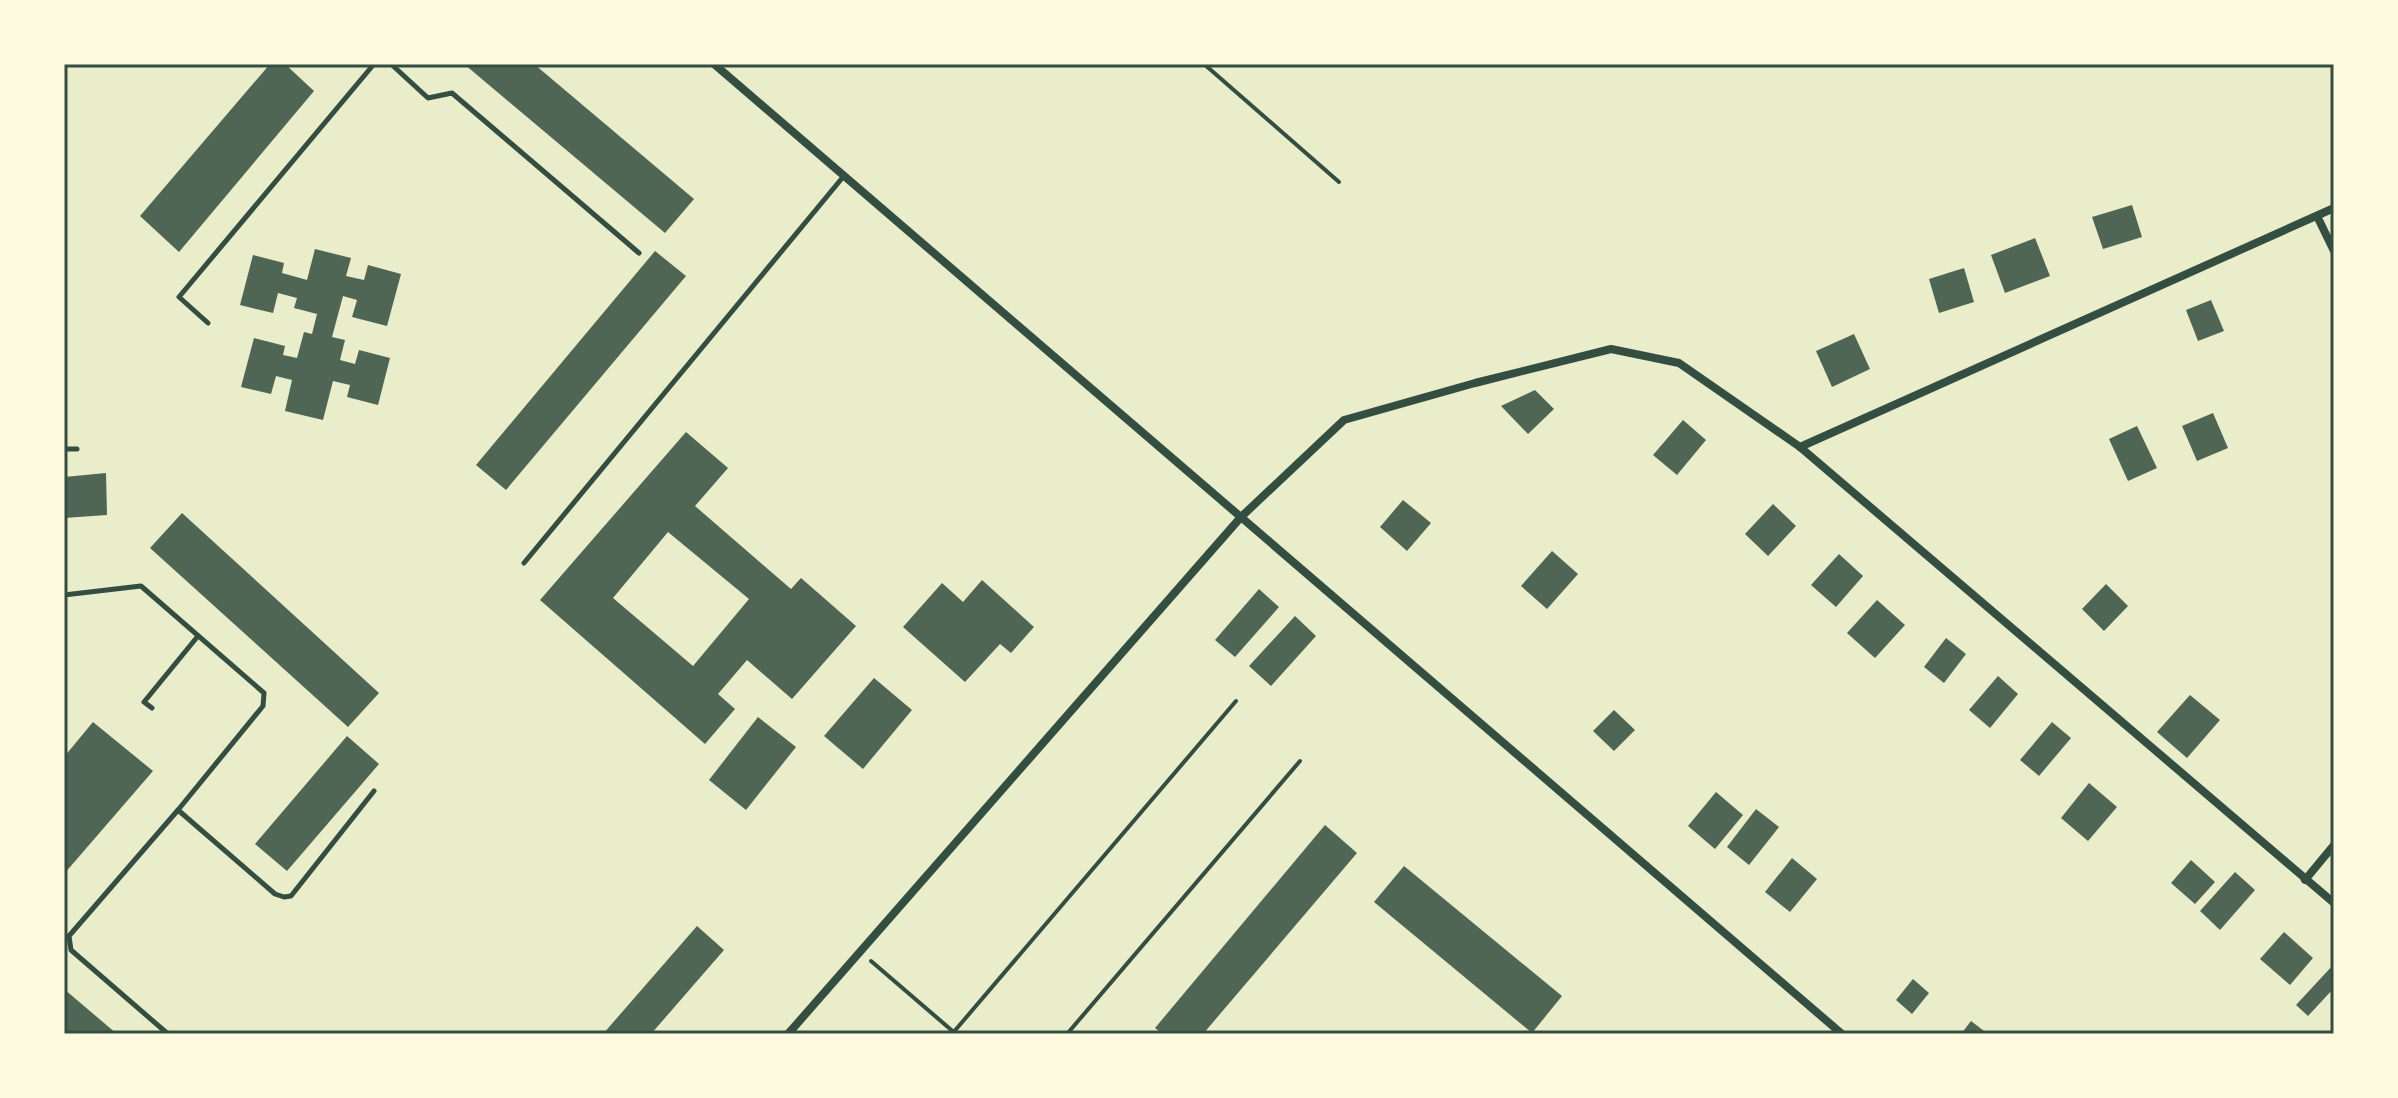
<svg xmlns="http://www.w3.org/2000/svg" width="2398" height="1098" viewBox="0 0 2398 1098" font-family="Raleway,sans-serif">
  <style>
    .building { fill: #4f6655; fill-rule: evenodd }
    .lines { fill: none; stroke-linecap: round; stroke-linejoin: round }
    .path { stroke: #344e41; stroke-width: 4 }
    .service { stroke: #344e41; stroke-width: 5 }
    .minor { stroke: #344e41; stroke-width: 8 }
    .neatline { fill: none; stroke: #344e41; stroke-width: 3 }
  </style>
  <rect width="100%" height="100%" fill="#e9edc9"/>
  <g class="building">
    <path d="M270 64H285L314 91 179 252 140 216Z"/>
    <path d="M464 64H534L694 199 665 233Z"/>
    <path d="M2132 205 2142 237 2103 249 2092 217Z"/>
    <path d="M2035 238 2050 276 2005 293 1991 255Z"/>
    <path d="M315 249 351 258 346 276 364 280 368 265 401 274 387 326 352 317 357 300 343 296 332 337 345 340 340 360 355 364 359 350 390 358 378 405 347 397 350 385 333 381 323 420 285 411 292 380 276 376 271 394 241 387 254 338 285 346 283 355 297 358 304 332 312 334 317 314 294 308 297 298 278 293 273 313 240 305 253 255 284 263 282 273 307 280Z"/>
    <path d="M655 251 686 276 506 490 476 465Z"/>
    <path d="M1964 268 1974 302 1939 313 1929 279Z"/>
    <path d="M2211 300 2224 331 2198 341 2186 310Z"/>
    <path d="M1854 334 1870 369 1832 387 1816 351Z"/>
    <path d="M1535 390 1554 409 1528 434 1501 406Z"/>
    <path d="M2213 413 2228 448 2197 461 2182 426Z"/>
    <path d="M1683 420 1706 440 1677 475 1653 455Z"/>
    <path d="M2137 426 2157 468 2128 481 2109 439Z"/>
    <path d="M686 432 728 468 695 506 791 589 801 578 856 626 792 699 747 660 718 694 735 709 705 744 540 600ZM668 532 749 599 693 666 613 598Z"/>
    <path d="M106 473 107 515 64 518V477Z"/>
    <path d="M1403 500 1431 523 1407 551 1380 527Z"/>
    <path d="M1773 504 1796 526 1768 556 1745 534Z"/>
    <path d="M182 513 379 693 348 727 150 548Z"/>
    <path d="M1552 551 1578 574 1547 609 1521 586Z"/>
    <path d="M1839 554 1863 576 1836 607 1811 585Z"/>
    <path d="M982 580 1034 627 1011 653 1000 644 965 682 903 627 942 583 963 602Z"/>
    <path d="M2106 584 2128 606 2104 631 2082 609Z"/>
    <path d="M1259 589 1279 607 1235 657 1215 640Z"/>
    <path d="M1877 600 1905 625 1875 658 1847 633Z"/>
    <path d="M1295 616 1316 636 1271 686 1249 666Z"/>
    <path d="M1946 638 1966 654 1944 683 1924 667Z"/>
    <path d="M1998 676 2018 694 1990 728 1969 710Z"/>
    <path d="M874 678 912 710 863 769 824 736Z"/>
    <path d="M2190 695 2220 720 2187 758 2157 732Z"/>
    <path d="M1614 710 1635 730 1614 751 1593 731Z"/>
    <path d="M758 717 796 747 746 810 709 780Z"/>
    <path d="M93 722 153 771 64 874V757Z"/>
    <path d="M2052 722 2071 738 2039 776 2020 760Z"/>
    <path d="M347 736 379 764 287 871 255 844Z"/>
    <path d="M2089 783 2117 807 2088 841 2061 818Z"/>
    <path d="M1716 792 1743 815 1715 849 1688 826Z"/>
    <path d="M1756 809 1779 827 1749 865 1727 847Z"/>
    <path d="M1325 825 1357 853 1203 1034H1163L1155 1028Z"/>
    <path d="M1792 858 1817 879 1790 912 1765 892Z"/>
    <path d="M2191 860 2215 882 2195 904 2171 883Z"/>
    <path d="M1404 866 1562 996 1532 1033 1374 902Z"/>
    <path d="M2235 872 2255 890 2220 930 2200 911Z"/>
    <path d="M697 926 724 950 651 1034H603Z"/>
    <path d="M2284 932 2313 958 2290 985 2260 959Z"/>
    <path d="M2334 964V988L2308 1016 2296 1005Z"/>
    <path d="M1913 979 1929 993 1912 1014 1896 1000Z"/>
    <path d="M64 989 117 1034H64Z"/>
    <path d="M1971 1021 1988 1034H1961Z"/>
  </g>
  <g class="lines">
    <g class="path">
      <path d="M1204 64 1339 182"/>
      <path d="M871 961 956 1034"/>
      <path d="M952 1034 1236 701"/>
      <path d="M1067 1034 1300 761"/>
    </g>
    <g class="service">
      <path d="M391 64 428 98 452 93 639 253"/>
      <path d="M208 323 179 297 374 64"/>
      <path d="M64 449H77"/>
      <path d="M524 563 843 177"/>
      <path d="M64 595 141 586 264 693 263 706 178 810 69 936 71 950 168 1034"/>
      <path d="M152 708 144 702 198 636"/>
      <path d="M178 810 275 894 284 897 291 896 374 791"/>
    </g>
    <g class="minor">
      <path d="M714 64 1842 1034"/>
      <path d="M2317 216 2334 251"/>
      <path d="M1800 447 2334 208"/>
      <path d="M2305 880 2334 845"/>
      <path d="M788 1034 1241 517 1344 420 1475 383 1611 349 1679 363 1800 447 2334 903"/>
    </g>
  </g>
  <rect width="2398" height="1098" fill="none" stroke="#fefae0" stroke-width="132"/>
  <rect x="66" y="66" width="2266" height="966" class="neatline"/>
</svg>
